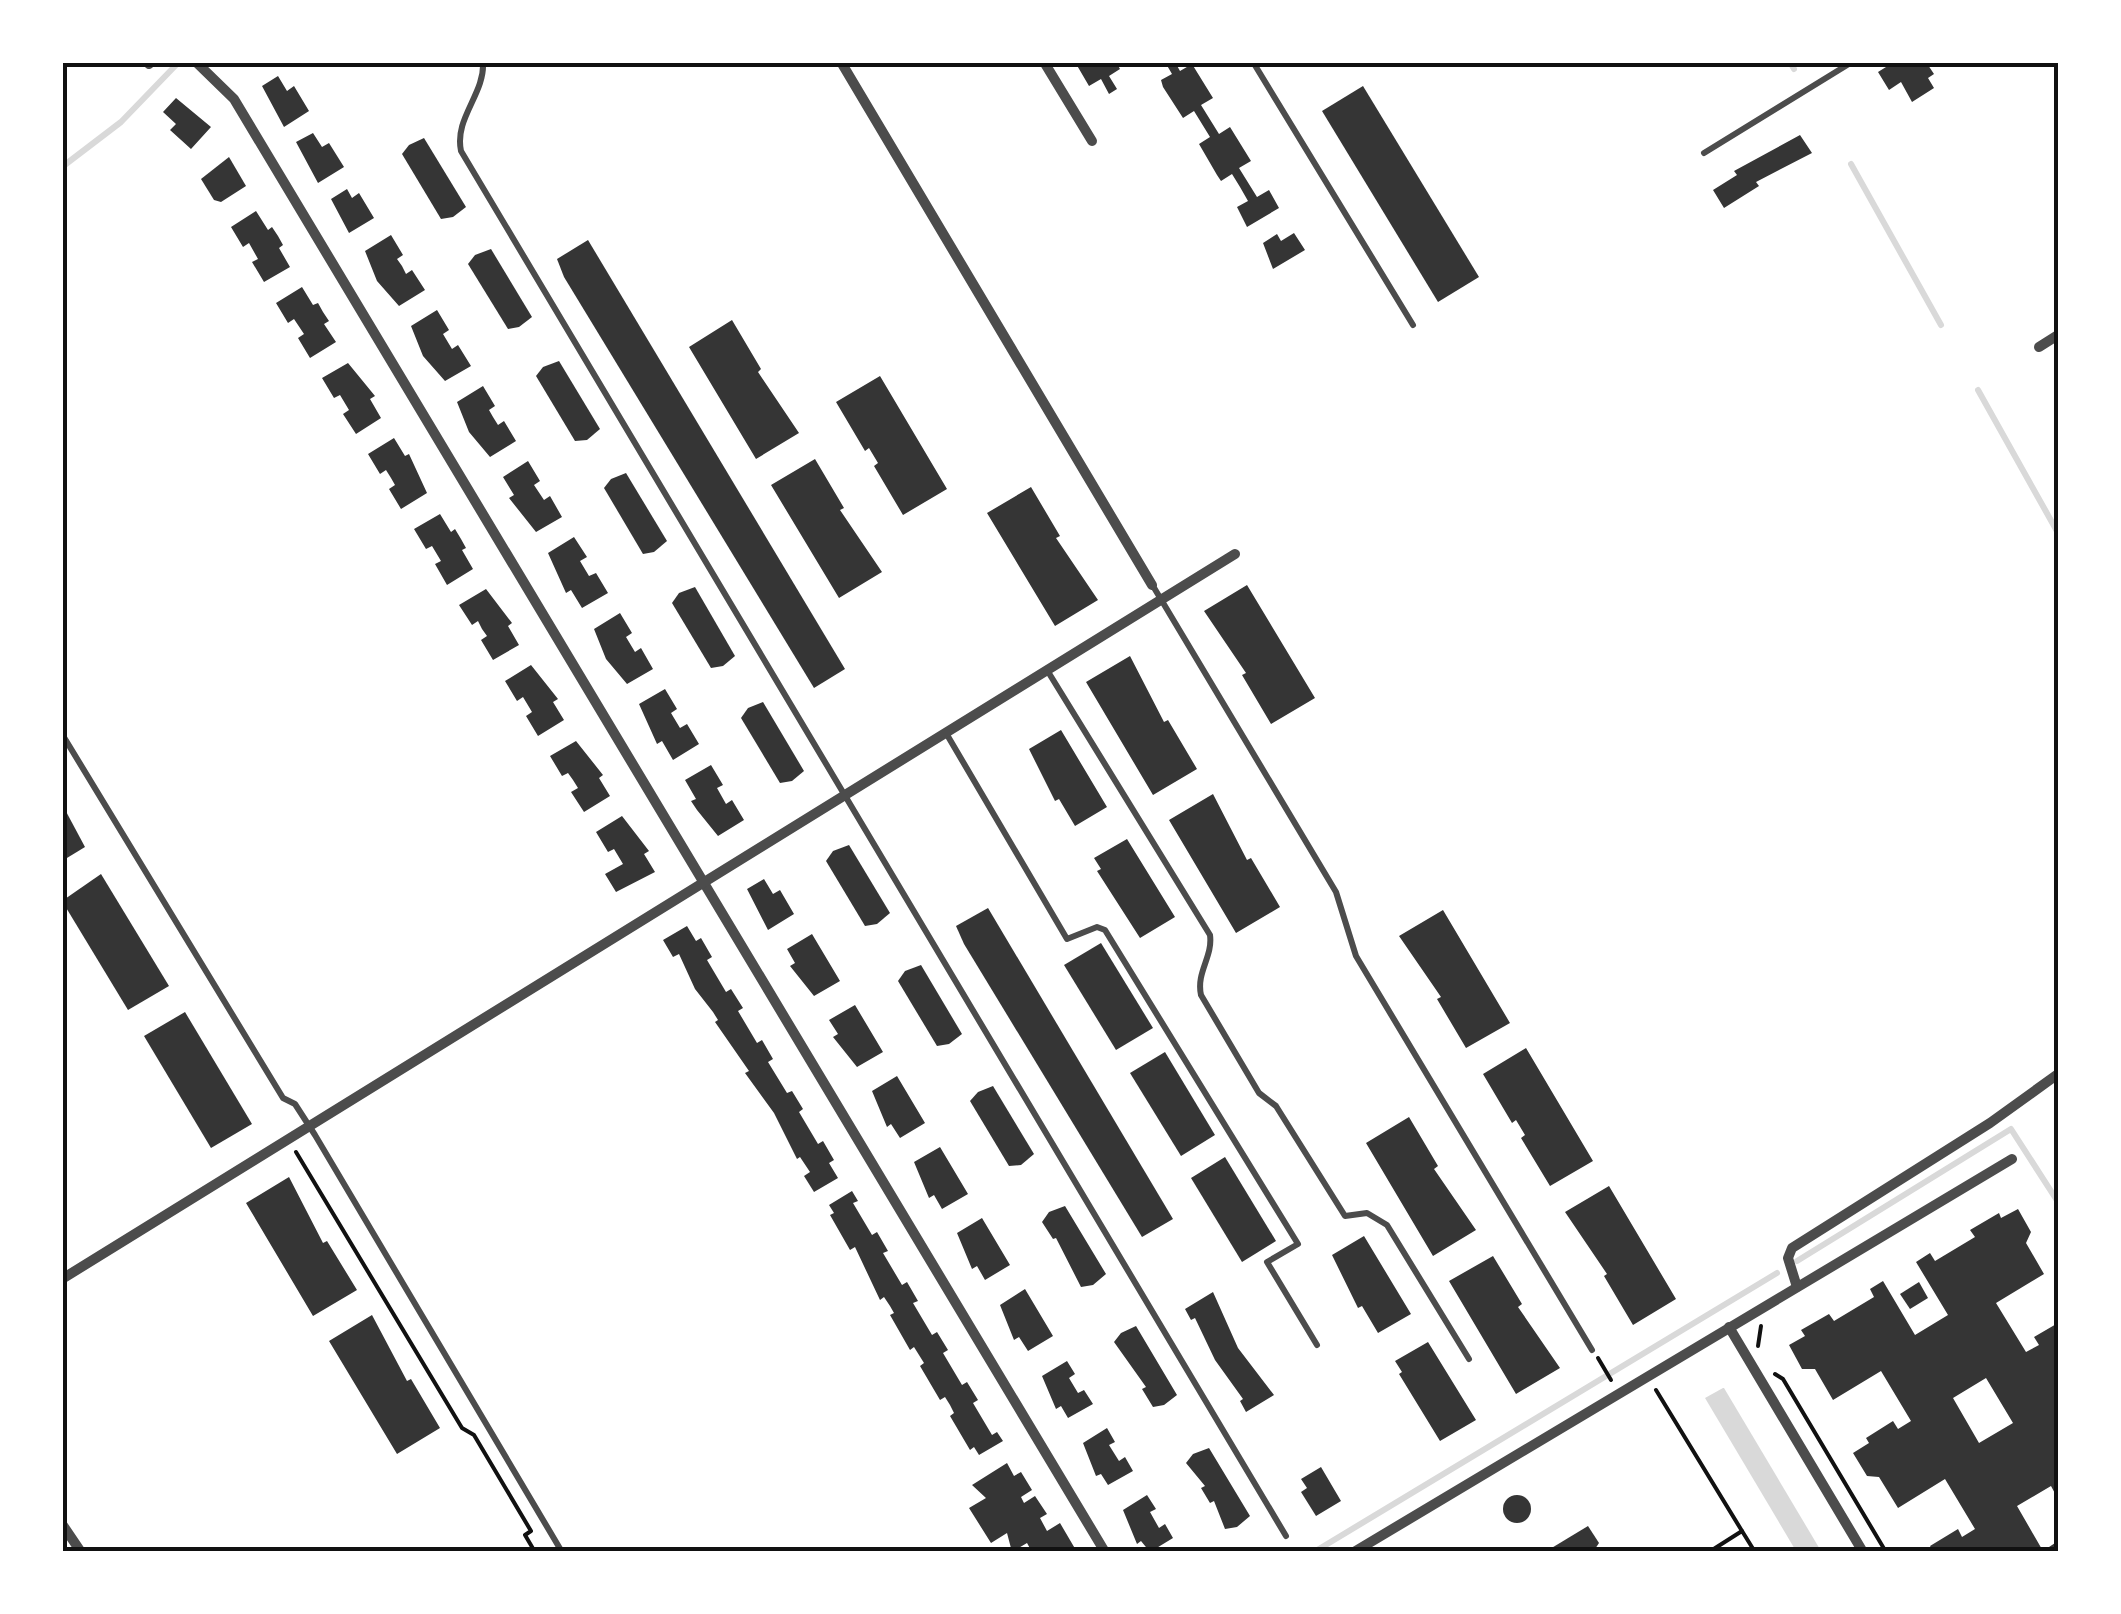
<svg xmlns="http://www.w3.org/2000/svg" width="2121" height="1614" viewBox="0 0 2121 1614" font-family="'Nunito Sans',sans-serif">
  <style>
    .water { fill: #d9d9d9 }
    .lines { fill: none; stroke-linecap: round; stroke-linejoin: round }
    .stream { stroke: #d9d9d9; stroke-width: 6 }
    .building { fill: #353535; fill-rule: evenodd }
    .path { stroke: #111; stroke-width: 4 }
    .service { stroke: #4c4c4c; stroke-width: 6 }
    .minor { stroke: #4c4c4c; stroke-width: 10 }
    .neatline { fill: none; stroke: #111; stroke-width: 4 }
  </style>
  <rect width="100%" height="100%" fill="#fff"/>
  <path class="water" d="M1723 1388H1724L1821 1551H1796L1705 1398Z"/>
  <g class="lines">
    <g class="stream">
      <path d="M1790 62 1794 69"/>
      <path d="M1851 164 1941 325"/>
      <path d="M62 167 121 122 176 65"/>
      <path d="M1978 390 2058 533"/>
      <path d="M1797 1261 2011 1129 2058 1202"/>
      <path d="M1314 1552 1777 1273"/>
    </g>
  </g>
  <g class="building">
    <path d="M1075 62H1116L1120 69 1109 76 1117 89 1109 94 1101 79 1089 86Z"/>
    <path d="M1165 62H1175L1180 71 1192 64 1213 98 1201 105 1219 134 1230 127 1251 161 1239 168 1257 197 1269 190 1279 208 1247 227 1237 207 1248 201 1240 187 1232 174 1221 181 1217 175 1199 144 1210 137 1194 111 1183 118 1163 87 1161 80 1172 74Z"/>
    <path d="M1894 62H1926L1934 74 1928 78 1934 88 1912 102 1901 82 1889 90 1878 72Z"/>
    <path d="M278 76 287 91 294 86 309 111 284 127 262 86Z"/>
    <path d="M1363 86 1479 277 1438 302 1322 111Z"/>
    <path d="M176 98 211 127 191 149 170 130 176 124 163 112Z"/>
    <path d="M313 133 322 147 329 143 344 167 318 183 296 142Z"/>
    <path d="M1800 135 1812 153 1756 182 1759 186 1724 208 1713 190 1737 175 1734 171Z"/>
    <path d="M424 138 466 207 453 217 441 219 402 154 409 145Z"/>
    <path d="M229 157 246 186 221 202 214 200 201 179Z"/>
    <path d="M347 189 352 198 359 193 374 218 349 233 331 199Z"/>
    <path d="M256 211 268 230 272 227 278 236 283 245 279 248 290 267 264 282 252 262 258 259 249 243 243 247 231 227Z"/>
    <path d="M1294 233 1305 250 1273 269 1263 243 1277 234 1281 241Z"/>
    <path d="M391 235 403 255 397 259 402 266 406 274 412 270 425 290 399 306 377 281 365 251Z"/>
    <path d="M588 240 845 669 814 688 564 277 557 259Z"/>
    <path d="M491 249 532 317 519 327 508 329 468 264 475 255Z"/>
    <path d="M302 287 313 305 318 303 323 312 329 321 324 324 336 342 310 358 298 338 304 334 294 319 288 323 276 303Z"/>
    <path d="M437 310 449 330 443 334 452 349 458 345 471 366 445 381 423 356 411 326Z"/>
    <path d="M732 320 761 369 758 372 799 433 756 459 689 347Z"/>
    <path d="M559 361 600 429 587 440 575 441 536 376 543 367Z"/>
    <path d="M348 363 375 396 370 399 381 418 356 434 343 414 349 410 340 395 334 398 322 378Z"/>
    <path d="M880 376 947 489 903 515 874 466 878 463 869 448 865 451 836 402Z"/>
    <path d="M483 386 495 406 489 410 493 417 498 425 504 421 516 441 490 457 469 432 457 402Z"/>
    <path d="M394 438 405 456 409 454 427 493 401 509 389 489 395 485 391 478 386 470 380 474 368 454Z"/>
    <path d="M815 459 844 508 840 510 882 572 839 598 771 485Z"/>
    <path d="M528 461 540 481 534 485 544 500 550 496 562 517 536 532 509 498 514 495 503 477Z"/>
    <path d="M626 473 667 541 654 552 643 554 604 488 611 479Z"/>
    <path d="M1031 487 1060 536 1056 538 1098 600 1055 626 987 513Z"/>
    <path d="M440 514 451 532 455 529 461 539 466 548 462 550 473 569 447 585 435 564 441 561 432 546 426 549 414 529Z"/>
    <path d="M574 537 587 557 580 561 589 576 596 573 608 593 582 608 571 590 566 593 548 553Z"/>
    <path d="M1247 585 1315 698 1271 724 1242 675 1246 673 1204 611Z"/>
    <path d="M695 587 735 656 723 666 711 668 672 603 679 593Z"/>
    <path d="M486 589 512 623 508 626 519 645 493 660 481 640 487 636 482 629 478 621 472 625 459 605Z"/>
    <path d="M620 613 632 633 626 637 635 652 641 648 653 669 627 684 606 659 594 629Z"/>
    <path d="M1130 656 1164 722 1168 720 1197 769 1153 795 1086 682Z"/>
    <path d="M531 665 558 699 553 702 564 720 538 736 526 716 532 712 523 697 517 701 505 681Z"/>
    <path d="M665 689 677 709 671 713 680 728 687 724 699 744 673 760 662 741 657 744 639 704Z"/>
    <path d="M763 702 804 771 792 781 780 783 741 718 748 708Z"/>
    <path d="M1061 730 1107 807 1075 826 1059 799 1055 801 1029 749Z"/>
    <path d="M576 741 603 775 599 778 610 796 584 812 571 792 578 788 573 780 568 773 562 776 550 756Z"/>
    <path d="M711 765 723 785 717 788 726 804 732 800 744 820 718 836 697 810 691 801 696 799 685 780Z"/>
    <path d="M1213 794 1247 860 1251 858 1280 907 1236 933 1169 820Z"/>
    <path d="M62 804 85 847 62 861Z"/>
    <path d="M622 816 649 851 644 854 655 872 616 892 605 874 623 864 614 849 608 852 596 832Z"/>
    <path d="M1127 839 1175 917 1140 938 1097 871 1101 869 1094 858Z"/>
    <path d="M849 845 890 913 877 924 865 926 826 861 833 851Z"/>
    <path d="M101 874 169 986 128 1010 62 901Z"/>
    <path d="M764 879 773 894 780 890 794 914 768 930 747 889Z"/>
    <path d="M988 908 1173 1219 1142 1237 964 944 956 926Z"/>
    <path d="M1443 910 1510 1023 1466 1048 1437 999 1441 997 1399 936Z"/>
    <path d="M687 926 696 941 701 938 712 957 707 960 726 992 731 989 743 1008 738 1011 757 1043 762 1040 773 1059 768 1062 787 1093 792 1091 803 1109 799 1112 818 1144 823 1141 834 1160 829 1163 838 1178 814 1192 804 1176 810 1172 800 1157 797 1159 774 1113 745 1073 749 1071 715 1022 718 1020 713 1012 695 989 679 954 673 957 663 940Z"/>
    <path d="M812 934 840 981 814 996 790 966 795 963 787 949Z"/>
    <path d="M1101 943 1153 1028 1116 1050 1064 965Z"/>
    <path d="M921 965 962 1034 949 1044 937 1046 898 981 905 971Z"/>
    <path d="M855 1005 883 1052 857 1067 833 1037 838 1034 829 1020Z"/>
    <path d="M185 1012 252 1124 211 1148 144 1036Z"/>
    <path d="M1526 1048 1593 1161 1550 1186 1521 1138 1525 1135 1516 1120 1512 1123 1483 1074Z"/>
    <path d="M1165 1052 1215 1135 1181 1156 1130 1073Z"/>
    <path d="M897 1076 925 1123 900 1138 891 1124 887 1127 872 1091Z"/>
    <path d="M993 1086 1034 1154 1021 1165 1009 1166 970 1101 978 1092Z"/>
    <path d="M1409 1117 1438 1166 1434 1169 1476 1230 1433 1256 1366 1143Z"/>
    <path d="M940 1147 968 1194 942 1209 934 1195 929 1198 914 1162Z"/>
    <path d="M1225 1157 1276 1241 1242 1262 1191 1178Z"/>
    <path d="M289 1177 323 1243 327 1241 357 1290 313 1316 246 1203Z"/>
    <path d="M1609 1186 1676 1299 1633 1325 1604 1276 1607 1274 1565 1212Z"/>
    <path d="M852 1191 858 1201 853 1203 872 1235 877 1232 888 1251 883 1253 902 1285 907 1282 918 1301 913 1303 932 1335 937 1332 948 1350 943 1353 962 1385 967 1382 978 1400 973 1403 992 1435 997 1432 1003 1441 979 1455 974 1447 970 1450 950 1416 954 1413 950 1405 945 1397 940 1400 920 1366 924 1363 914 1347 910 1350 890 1315 894 1313 890 1306 884 1297 880 1300 855 1247 850 1250 830 1215 834 1213 829 1205Z"/>
    <path d="M1065 1206 1106 1274 1093 1285 1081 1287 1056 1238 1053 1239 1042 1222 1049 1212Z"/>
    <path d="M2018 1209 2031 1232 2026 1243 2044 1274 1996 1303 2026 1352 2039 1345 2034 1337 2058 1323V1499L2051 1486 2017 1506 2043 1551 2058 1541V1552H1933L1930 1546 1958 1529 1962 1537 1975 1529 1945 1479 1898 1508 1879 1477 1867 1476 1853 1453 1869 1443 1866 1438 1893 1421 1898 1429 1911 1421 1881 1371 1833 1400 1815 1369H1802L1789 1345 1805 1336 1801 1330 1829 1314 1834 1321 1874 1297 1870 1289 1883 1281 1915 1335 1948 1315 1916 1262 1930 1253 1935 1261 1975 1237 1970 1230 1999 1213 2001 1218ZM1986 1378 2013 1423 1979 1443 1953 1398Z"/>
    <path d="M982 1218 1010 1265 985 1280 977 1266 972 1269 957 1233Z"/>
    <path d="M1364 1236 1411 1314 1378 1333 1362 1306 1358 1308 1332 1255Z"/>
    <path d="M1493 1256 1522 1304 1518 1307 1560 1368 1516 1394 1449 1281Z"/>
    <path d="M1919 1282 1928 1298 1910 1309 1900 1294Z"/>
    <path d="M1025 1289 1053 1336 1028 1351 1019 1337 1014 1340 1000 1305Z"/>
    <path d="M1213 1292 1238 1348 1274 1395 1246 1412 1240 1401 1243 1399 1215 1360 1195 1318 1191 1320 1185 1309Z"/>
    <path d="M372 1315 407 1381 411 1379 440 1428 397 1454 329 1341Z"/>
    <path d="M1136 1326 1177 1395 1164 1405 1153 1407 1142 1389 1146 1387 1114 1342 1121 1333Z"/>
    <path d="M1428 1342 1476 1420 1440 1441 1399 1374 1402 1372 1395 1361Z"/>
    <path d="M1067 1361 1075 1374 1069 1378 1078 1393 1084 1390 1093 1404 1068 1418 1061 1406 1056 1409 1042 1376Z"/>
    <path d="M1107 1428 1115 1442 1109 1445 1119 1461 1125 1457 1133 1471 1108 1485 1101 1474 1096 1476 1083 1443Z"/>
    <path d="M1209 1448 1250 1516 1237 1527 1225 1529 1214 1501 1210 1503 1201 1488 1205 1486 1186 1463 1193 1454Z"/>
    <path d="M1007 1463 1014 1476 1021 1472 1032 1490 1021 1497 1024 1503 1035 1496 1047 1514 1040 1518 1047 1531 1060 1523 1077 1552H1032L1027 1543 1012 1552 1007 1533 991 1543 969 1508 986 1498 972 1485Z"/>
    <path d="M1321 1467 1341 1501 1316 1516 1301 1492 1307 1488 1301 1479Z"/>
    <path d="M1147 1495 1156 1509 1150 1512 1159 1528 1165 1524 1173 1538 1150 1552 1141 1541 1137 1544 1123 1510Z"/>
    <circle cx="1517" cy="1509" r="14"/>
    <path d="M1588 1526 1599 1543 1593 1552H1545Z"/>
  </g>
  <g class="lines">
    <g class="path">
      <path d="M296 1152 462 1428 474 1435 531 1531 525 1535 535 1552"/>
      <path d="M1758 1346 1761 1326"/>
      <path d="M1598 1358 1611 1380"/>
      <path d="M1775 1374 1783 1379 1886 1552"/>
      <path d="M1656 1390 1742 1531"/>
      <path d="M1709 1552 1742 1531 1755 1552"/>
    </g>
    <g class="service">
      <path d="M483 62C485 94 454 118 461 151L1286 1536"/>
      <path d="M1253 62 1413 325"/>
      <path d="M1704 153 1852 62"/>
      <path d="M1153 586 1336 892 1356 956 1592 1350"/>
      <path d="M1047 670 1210 935C1213 957 1196 972 1201 995L1259 1093 1276 1106 1345 1216 1367 1213 1387 1225 1469 1359"/>
      <path d="M946 733 1067 939 1097 927 1105 930 1298 1244 1267 1262 1317 1345"/>
      <path d="M62 734 283 1098 295 1104 315 1135 562 1552"/>
    </g>
    <g class="minor">
      <path d="M196 62 234 99 1105 1552"/>
      <path d="M841 62 1152 585"/>
      <path d="M1044 62 1092 141"/>
      <path d="M149 64 150 62"/>
      <path d="M2039 347 2058 335"/>
      <path d="M62 1279 1235 554"/>
      <path d="M1797 1287 1788 1258 1792 1248 1990 1123 2058 1074"/>
      <path d="M1729 1327 1863 1552"/>
      <path d="M62 1524 81 1552"/>
      <path d="M1354 1552 2012 1159"/>
    </g>
  </g>
  <rect width="2121" height="1614" fill="none" stroke="#ffffff" stroke-width="130"/>
  <rect x="65" y="65" width="1991" height="1484" class="neatline"/>
</svg>
